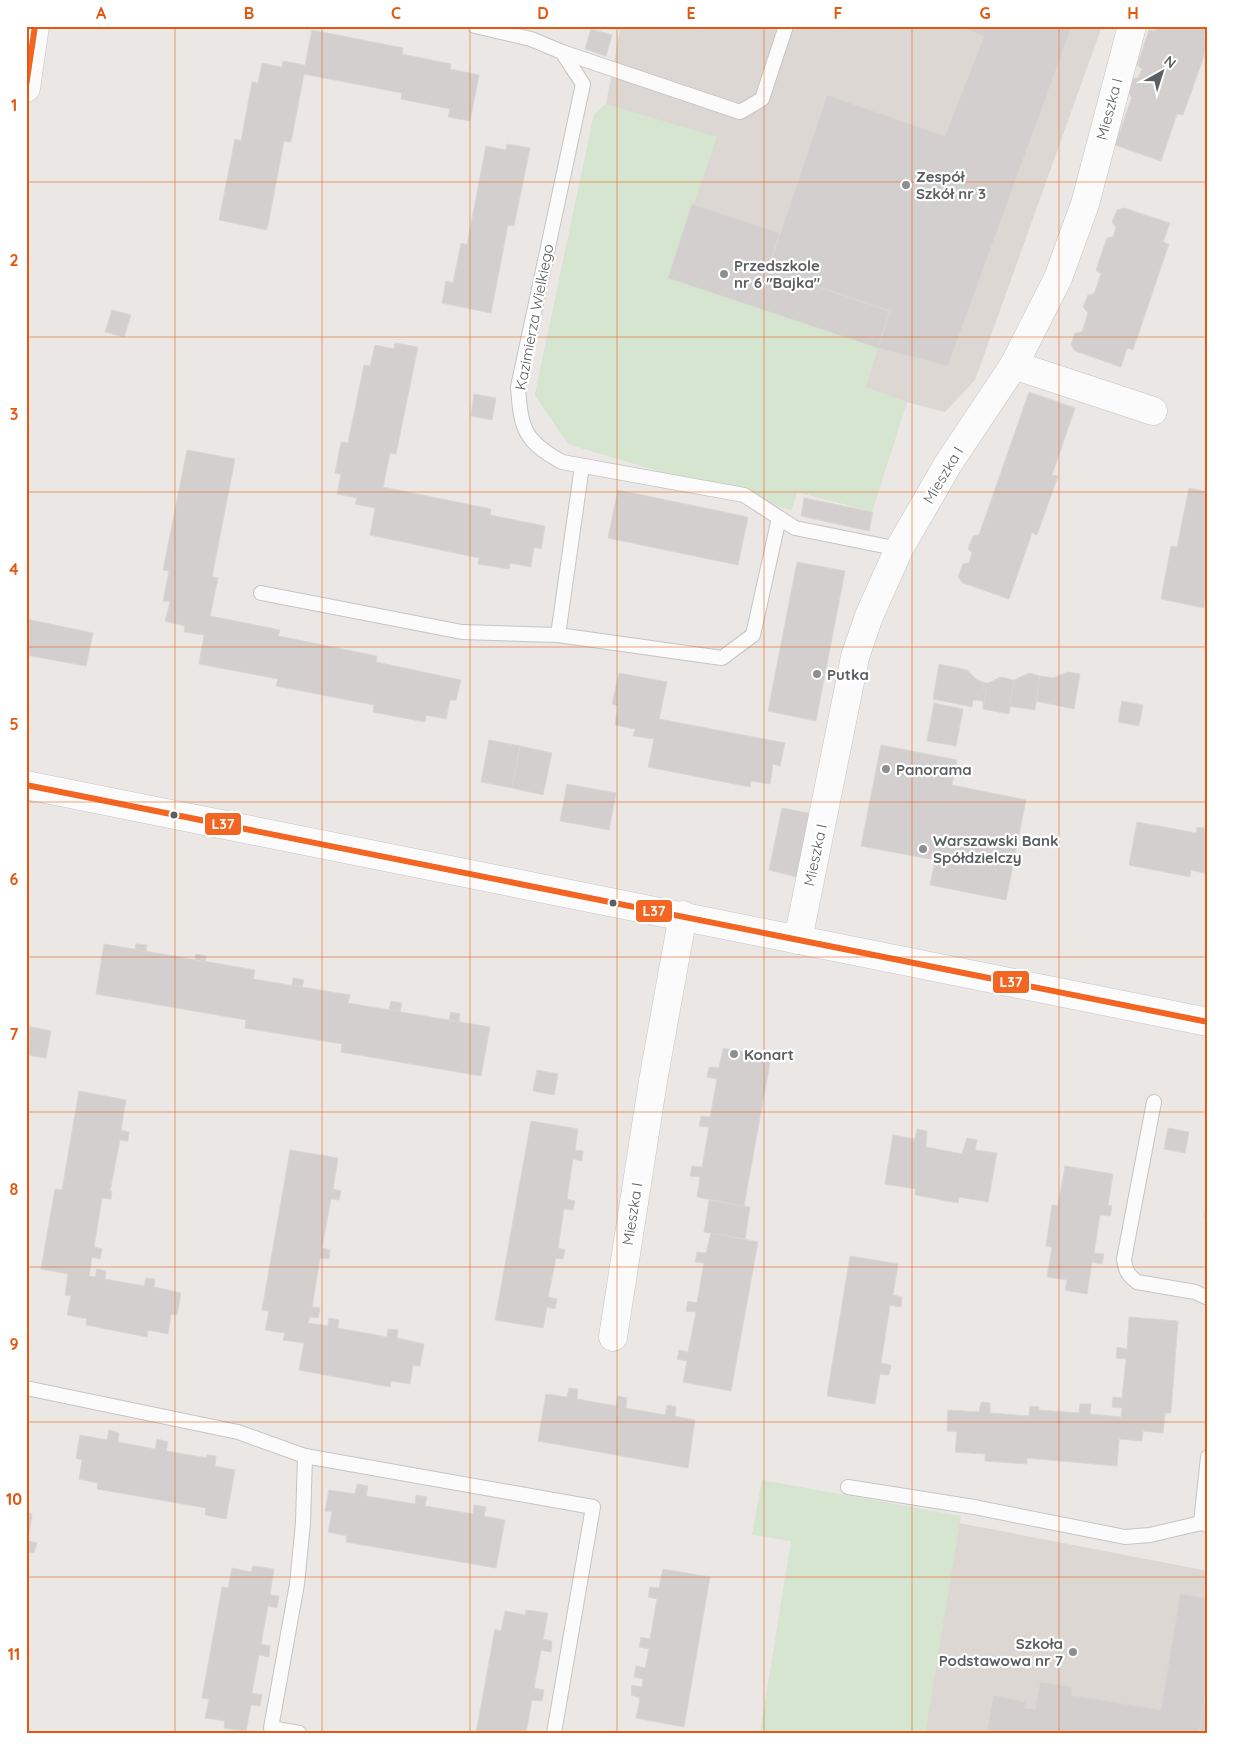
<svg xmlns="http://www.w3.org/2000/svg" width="1234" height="1759" viewBox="0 0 1234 1759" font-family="Quicksand,sans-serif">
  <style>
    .education { fill: #dcd7d3 }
    .green { fill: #d5e5cf }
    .building { fill: #d2cfce; stroke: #d9d6d3 }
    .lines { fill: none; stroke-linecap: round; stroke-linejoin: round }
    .lane-casing { stroke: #c5c5c5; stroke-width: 16 }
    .street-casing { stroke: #c5c5c5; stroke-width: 29 }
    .lane { stroke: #fcfbfb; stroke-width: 14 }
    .street { stroke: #fcfbfb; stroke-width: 28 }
    .bus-1-casing { stroke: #fff; stroke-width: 10 }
    .bus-1 { stroke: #f26522; stroke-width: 6 }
    .grid { fill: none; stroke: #e15910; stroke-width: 1; stroke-opacity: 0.55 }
    .poi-dot { fill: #8c8f90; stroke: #fff; stroke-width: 2 }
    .bus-dot { fill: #5a5f62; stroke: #fff; stroke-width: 2 }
    .labels { text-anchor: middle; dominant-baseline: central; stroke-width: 4.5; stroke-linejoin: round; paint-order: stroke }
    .street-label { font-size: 15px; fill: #5a5f62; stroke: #fff }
    .poi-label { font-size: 15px; font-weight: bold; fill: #5a5f62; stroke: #fff; text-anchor: start }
    .line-badge { stroke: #fff; stroke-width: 2 }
    .badge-label { font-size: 14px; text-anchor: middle; font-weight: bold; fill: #fff }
    .neatline { fill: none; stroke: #e15910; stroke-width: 2 }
    .grid-label { font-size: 16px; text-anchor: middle; font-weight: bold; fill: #e15910 }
  </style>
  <rect width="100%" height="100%" fill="#eae7e4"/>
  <g class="education">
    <path d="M607 26H1102L975 380 945 412 907 402 872 511 797 492 791 510 568 444 535 395 594 115 606 104 620 30Z"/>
    <path d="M959 1523 1208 1571V1733H925Z"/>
  </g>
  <g class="green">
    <path d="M606 104 717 137 668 278 878 348 866 387 907 402 872 511 797 492 791 510 568 444 535 395 594 115Z"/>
    <path d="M762 1480 961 1516 925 1733H760L791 1541 752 1535Z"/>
  </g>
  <g class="building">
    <path d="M957 26H1072L948 366 878 348 890 311 768 270 827 95 945 136 984 36Z"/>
    <path d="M1156 26H1208L1204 37 1208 38V45L1183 115 1177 114 1161 161 1115 145 1132 97 1127 93 1132 78H1138L1142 69 1137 65 1149 30 1155 31Z"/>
    <path d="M591 29 612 35 606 56 585 49Z"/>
    <path d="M312 30 403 48 402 54 451 64 450 69 479 75 470 121 448 117 450 109 401 99 402 93 304 74 291 142 284 141 267 230 219 220 235 139 241 141 252 82 258 83 262 63 282 67 283 61 305 65Z"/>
    <path d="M507 144 530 148 514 226 508 225 491 313 442 303 446 281 453 283 461 243 467 245 486 146 506 150Z"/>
    <path d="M692 204 780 233 768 270 890 311 878 348 668 278Z"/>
    <path d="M1124 208 1170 223 1163 242 1169 244 1133 350 1127 348 1121 367 1075 351 1071 345 1075 333 1082 332 1088 313 1083 307 1088 295 1094 294 1101 274 1096 270 1107 238 1113 237 1116 227 1112 222 1117 210Z"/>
    <path d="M112 310 131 315 124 337 105 332Z"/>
    <path d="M395 343 418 347 396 454 390 453 383 487 491 509 490 515 545 526 541 549 534 547 531 567 510 563 509 569 478 564 479 558 370 535 375 508 355 504 357 498 337 494 341 474 335 473 341 442 348 443 364 365 370 366 375 345 394 349Z"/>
    <path d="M1029 392 1075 408 1052 475 1058 476 1037 535 1032 533 1009 599 963 583 958 577 963 564 969 563 972 553 968 549 973 536 979 535Z"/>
    <path d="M474 394 496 398 492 420 471 416Z"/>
    <path d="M187 450 235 459 212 577 218 578 210 616 280 630 278 636 377 656 376 662 461 680 456 700H450L446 719 426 715 425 722 373 712 374 705 276 686 278 679 199 664 204 635 184 632 185 626 165 621 170 602 163 601 169 571 163 570Z"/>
    <path d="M1189 488 1208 492V586L1204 608 1161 599 1171 546 1177 547Z"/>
    <path d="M618 490 748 517 738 565 608 538Z"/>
    <path d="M804 498 873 512 869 531 801 516Z"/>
    <path d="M797 562 845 571 816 721 768 711Z"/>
    <path d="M26 610V619L93 633 86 666 26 655Z"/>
    <path d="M939 664 967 670 977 680 983 682 982 688 987 689 983 709V701L973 700 972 707 933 699Z"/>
    <path d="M1068 672 1080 674 1074 709 1036 701 1040 676 1053 678Z"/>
    <path d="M619 673 667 682 659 719 785 743 780 766 773 764 770 784 751 781 750 787 648 767 654 739 633 736 635 729 615 725 618 706 612 704Z"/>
    <path d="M1029 673 1040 676 1035 710 1009 706 1014 680Z"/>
    <path d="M1001 677 1014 680 1009 714 983 709 987 689 982 688 983 682 988 683Z"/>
    <path d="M1122 701 1143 705 1139 726 1118 722Z"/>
    <path d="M934 703 963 709 956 746 927 741Z"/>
    <path d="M489 740 520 746 512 788 481 782Z"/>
    <path d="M881 745 957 760 952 785 1026 800 1006 900 930 885 935 860 861 846Z"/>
    <path d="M520 746 552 753 543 795 512 788Z"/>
    <path d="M567 784 616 793 609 830 560 821Z"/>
    <path d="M782 808 818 815 805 879 769 870Z"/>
    <path d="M1137 822 1196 833 1197 827 1208 829V874L1191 870 1190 877 1129 865Z"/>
    <path d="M104 944 255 970 253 979 350 995 348 1003 490 1027 481 1076 341 1052 342 1044 245 1028 246 1020 96 994Z"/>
    <path d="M136 944 147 945 146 952 135 950Z"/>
    <path d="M196 954 206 956 205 962 195 960Z"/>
    <path d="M293 978 304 980 302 987 292 985Z"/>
    <path d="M391 1001 402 1003 400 1012 389 1010Z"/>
    <path d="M451 1012 460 1014 459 1022 449 1020Z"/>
    <path d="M26 1026 51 1031 46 1058 26 1055Z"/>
    <path d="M723 1048 771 1057 744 1206 697 1197 700 1177 690 1176 692 1166 702 1167 709 1127 699 1126 701 1116 710 1117 717 1079 707 1077 709 1067 719 1068Z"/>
    <path d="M537 1070 558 1074 554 1095 533 1091Z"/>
    <path d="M79 1091 126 1100 121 1130 129 1132 128 1141 120 1140 110 1191H112L111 1199 102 1198 94 1247 102 1249 100 1259 92 1257 89 1276 95 1277 97 1269 106 1271 105 1279 144 1286 146 1278 155 1279 154 1287 181 1293 177 1315 171 1314 168 1334 148 1330 147 1337 86 1325 87 1319 67 1315 71 1296 65 1295 68 1274 41 1269 55 1189 62 1190Z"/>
    <path d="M531 1121 578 1129 575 1150 583 1151 582 1161 573 1159 567 1199 575 1201 573 1210 564 1209 558 1248 565 1250 563 1259 556 1258 548 1297 557 1299 555 1309 547 1307 543 1328 495 1320Z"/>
    <path d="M1168 1128 1189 1132 1185 1153 1164 1149Z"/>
    <path d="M917 1129 927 1131 926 1147 962 1154 967 1138 977 1140 975 1150 997 1153 988 1202 959 1197 958 1203 915 1195 916 1189 885 1184 893 1135 915 1139Z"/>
    <path d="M290 1150 338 1158 333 1189 341 1191 339 1200 331 1199 322 1248 330 1250 329 1259 320 1258 312 1307 320 1308 318 1318 310 1317 308 1323 328 1326 329 1318 339 1320 338 1328 387 1337 388 1329 398 1330 397 1338 424 1344 420 1366 413 1365 410 1384 391 1381 390 1387 299 1370 304 1343 283 1340 285 1333 265 1330 269 1311 262 1310Z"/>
    <path d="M1065 1166 1113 1174 1108 1205 1112 1206 1110 1216 1100 1215 1094 1253 1104 1254 1102 1264 1092 1262 1087 1294 1065 1290 1067 1280 1047 1277 1052 1247 1046 1246 1052 1205 1058 1206Z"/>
    <path d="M1208 1195V1217H1204Z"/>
    <path d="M709 1200 750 1207 745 1239 704 1232Z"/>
    <path d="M711 1233 758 1242 731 1391 683 1382 687 1361 677 1359 679 1350 688 1352 696 1312 686 1311 688 1301 697 1303 704 1263 695 1262 697 1252 706 1253Z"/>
    <path d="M850 1256 898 1264 893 1295 902 1297 901 1307 890 1305 881 1363 891 1365 889 1375 880 1374 875 1404 827 1396Z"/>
    <path d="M1129 1317 1178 1321 1171 1413H1165L1163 1433 1143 1431 1142 1441 1119 1439 1117 1466 1027 1458V1464L985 1461V1454L955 1452 957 1432 947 1431 948 1410 979 1412 981 1402 990 1403V1413L1029 1416 1030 1406 1039 1407V1410L1079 1413 1080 1404H1091L1090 1414 1121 1417 1122 1408 1112 1407 1113 1397 1122 1398 1126 1359 1116 1358 1117 1347 1127 1349Z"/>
    <path d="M569 1388 578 1389 577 1399 616 1406 618 1396 627 1398 626 1408 665 1415 667 1405 676 1407 675 1416 695 1420 688 1468 538 1441 546 1394 567 1397Z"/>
    <path d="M109 1430 119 1433 118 1442 155 1449 157 1439 168 1442 166 1451 207 1458V1455L216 1456 215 1466 235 1470 226 1519 205 1515 206 1508 97 1489 98 1483 79 1479 82 1460 76 1458 80 1435 107 1440Z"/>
    <path d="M357 1484 368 1486 366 1496 415 1504 416 1495 427 1497 425 1506 473 1514 474 1505 486 1507 484 1516 505 1520 496 1568 346 1542 347 1536 328 1532 332 1512 325 1511 329 1490 355 1494Z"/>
    <path d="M26 1513 32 1514 28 1541 37 1543 34 1553 26 1551Z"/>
    <path d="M253 1566 274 1569 270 1595 279 1596 277 1608 268 1606 261 1644 270 1646 269 1657 259 1655 252 1693 262 1695 260 1706 251 1705 246 1731 224 1728 225 1721 205 1718 209 1699 202 1698 222 1587 228 1588 232 1568 251 1572Z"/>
    <path d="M663 1569 710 1577 684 1727 636 1718 640 1698 631 1695 632 1685 642 1687 643 1679 634 1677 636 1666 645 1668 649 1649 639 1647 641 1637 650 1639 657 1599 648 1597 650 1587 659 1588Z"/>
    <path d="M1180 1594 1208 1598V1680L1199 1733H987L993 1695 1026 1702 1024 1708 1035 1709 1040 1682 1072 1687 1071 1695 1161 1710Z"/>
    <path d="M526 1610 548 1613 543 1639 552 1641 551 1652 541 1650 534 1688 544 1690 542 1701 532 1700 526 1733H476L495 1629 501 1631 505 1611 525 1615Z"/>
    <path d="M1208 1680V1733H1199Z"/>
  </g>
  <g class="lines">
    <defs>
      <g id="lane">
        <path d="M475 26 531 39 562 52 583 84 518 387C521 429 524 441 562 462L744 495 795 528 899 549"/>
        <path d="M562 52 740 112 762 99 786 26"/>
        <path d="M261 593 462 632 558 635 722 658 753 635 779 518"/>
        <path d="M558 635 582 466"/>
        <path d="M1154 1102 1124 1259C1125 1270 1128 1275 1137 1282L1195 1292 1208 1298"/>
        <path d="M26 1388 238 1432 305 1456 593 1507 554 1733"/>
        <path d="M848 1487 974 1507 1125 1537 1150 1535 1201 1523 1208 1525"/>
        <path d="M1201 1523 1208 1457"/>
        <path d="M299 1733 271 1728 297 1584 303 1523 305 1456"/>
      </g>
      <g id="street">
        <path d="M26 88 35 26"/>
        <path d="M1014 365 1153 411"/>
        <path d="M26 785 1208 1022"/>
        <path d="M798 940 855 657 869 616 899 549 948 464 1014 365 1058 278 1085 204 1132 26"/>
        <path d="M613 1337 653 1081 683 915"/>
      </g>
    </defs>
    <use href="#lane" class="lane-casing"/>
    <use href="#street" class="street-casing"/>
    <use href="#lane" class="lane"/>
    <use href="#street" class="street"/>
    <defs>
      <g id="bus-1">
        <path d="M26 86 35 26"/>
        <path d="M26 785 1208 1022"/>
      </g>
    </defs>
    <use href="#bus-1" class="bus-1-casing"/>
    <use href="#bus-1" class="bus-1"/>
  </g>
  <path class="grid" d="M175 26V1733M322 26V1733M470 26V1733M617 26V1733M764 26V1733M912 26V1733M1059 26V1733M26 182H1208M26 337H1208M26 492H1208M26 647H1208M26 802H1208M26 957H1208M26 1112H1208M26 1267H1208M26 1422H1208M26 1577H1208"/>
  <g class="poi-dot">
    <circle cx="906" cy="185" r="5"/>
    <circle cx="724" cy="274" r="5"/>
    <circle cx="817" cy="674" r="5"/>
    <circle cx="886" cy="769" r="5"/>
    <circle cx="923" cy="849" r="5"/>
    <circle cx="734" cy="1054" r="5"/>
    <circle cx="1073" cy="1652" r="5"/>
  </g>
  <g class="bus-dot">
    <circle cx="174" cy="815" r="4.5"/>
    <circle cx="613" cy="903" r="4.5"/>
  </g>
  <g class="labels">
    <g class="street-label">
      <text transform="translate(1109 109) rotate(-75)">Mieszka I</text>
      <text transform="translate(534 317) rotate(-79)">Kazimierza Wielkiego</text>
      <text transform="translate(943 475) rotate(-59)">Mieszka I</text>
      <text transform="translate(815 855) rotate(-78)">Mieszka I</text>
      <text transform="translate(632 1214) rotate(-81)">Mieszka I</text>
    </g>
    <g class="poi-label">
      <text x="916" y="176">Zespół<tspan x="916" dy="17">Szkół nr 3</tspan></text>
      <text x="734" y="265">Przedszkole<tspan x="734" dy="17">nr 6 "Bajka"</tspan></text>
      <text x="827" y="674">Putka</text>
      <text x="896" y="769">Panorama</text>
      <text x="933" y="840">Warszawski Bank<tspan x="933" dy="17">Spółdzielczy</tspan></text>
      <text x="744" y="1054">Konart</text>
      <text x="1063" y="1643" text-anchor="end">Szkoła<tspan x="1063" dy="17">Podstawowa nr 7</tspan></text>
    </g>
  </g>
  <g class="line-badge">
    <rect x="204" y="812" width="38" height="24" rx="5" fill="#f26522"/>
    <rect x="635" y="899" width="38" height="24" rx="5" fill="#f26522"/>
    <rect x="992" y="970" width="38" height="24" rx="5" fill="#f26522"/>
  </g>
  <g class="badge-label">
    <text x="223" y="829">L37</text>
    <text x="654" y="916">L37</text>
    <text x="1011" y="987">L37</text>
  </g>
  <rect width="1234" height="1759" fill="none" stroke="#ffffff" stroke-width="55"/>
  <g transform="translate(1162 72) rotate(39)" stroke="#ffffff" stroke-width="4" paint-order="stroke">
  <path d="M0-4L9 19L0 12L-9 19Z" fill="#5a5f62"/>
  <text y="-8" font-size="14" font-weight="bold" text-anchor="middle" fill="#5a5f62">N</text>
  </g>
  <rect x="28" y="28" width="1178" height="1704" class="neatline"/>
  <g class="grid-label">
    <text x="101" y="19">A</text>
    <text x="249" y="19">B</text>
    <text x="396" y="19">C</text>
    <text x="543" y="19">D</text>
    <text x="691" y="19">E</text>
    <text x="838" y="19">F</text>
    <text x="985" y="19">G</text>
    <text x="1133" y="19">H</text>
    <text x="14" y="111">1</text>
    <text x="14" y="266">2</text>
    <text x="14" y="420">3</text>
    <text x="14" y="575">4</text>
    <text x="14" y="730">5</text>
    <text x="14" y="885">6</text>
    <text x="14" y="1040">7</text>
    <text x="14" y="1195">8</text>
    <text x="14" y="1350">9</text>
    <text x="14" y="1505">10</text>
    <text x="14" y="1660">11</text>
  </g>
</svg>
